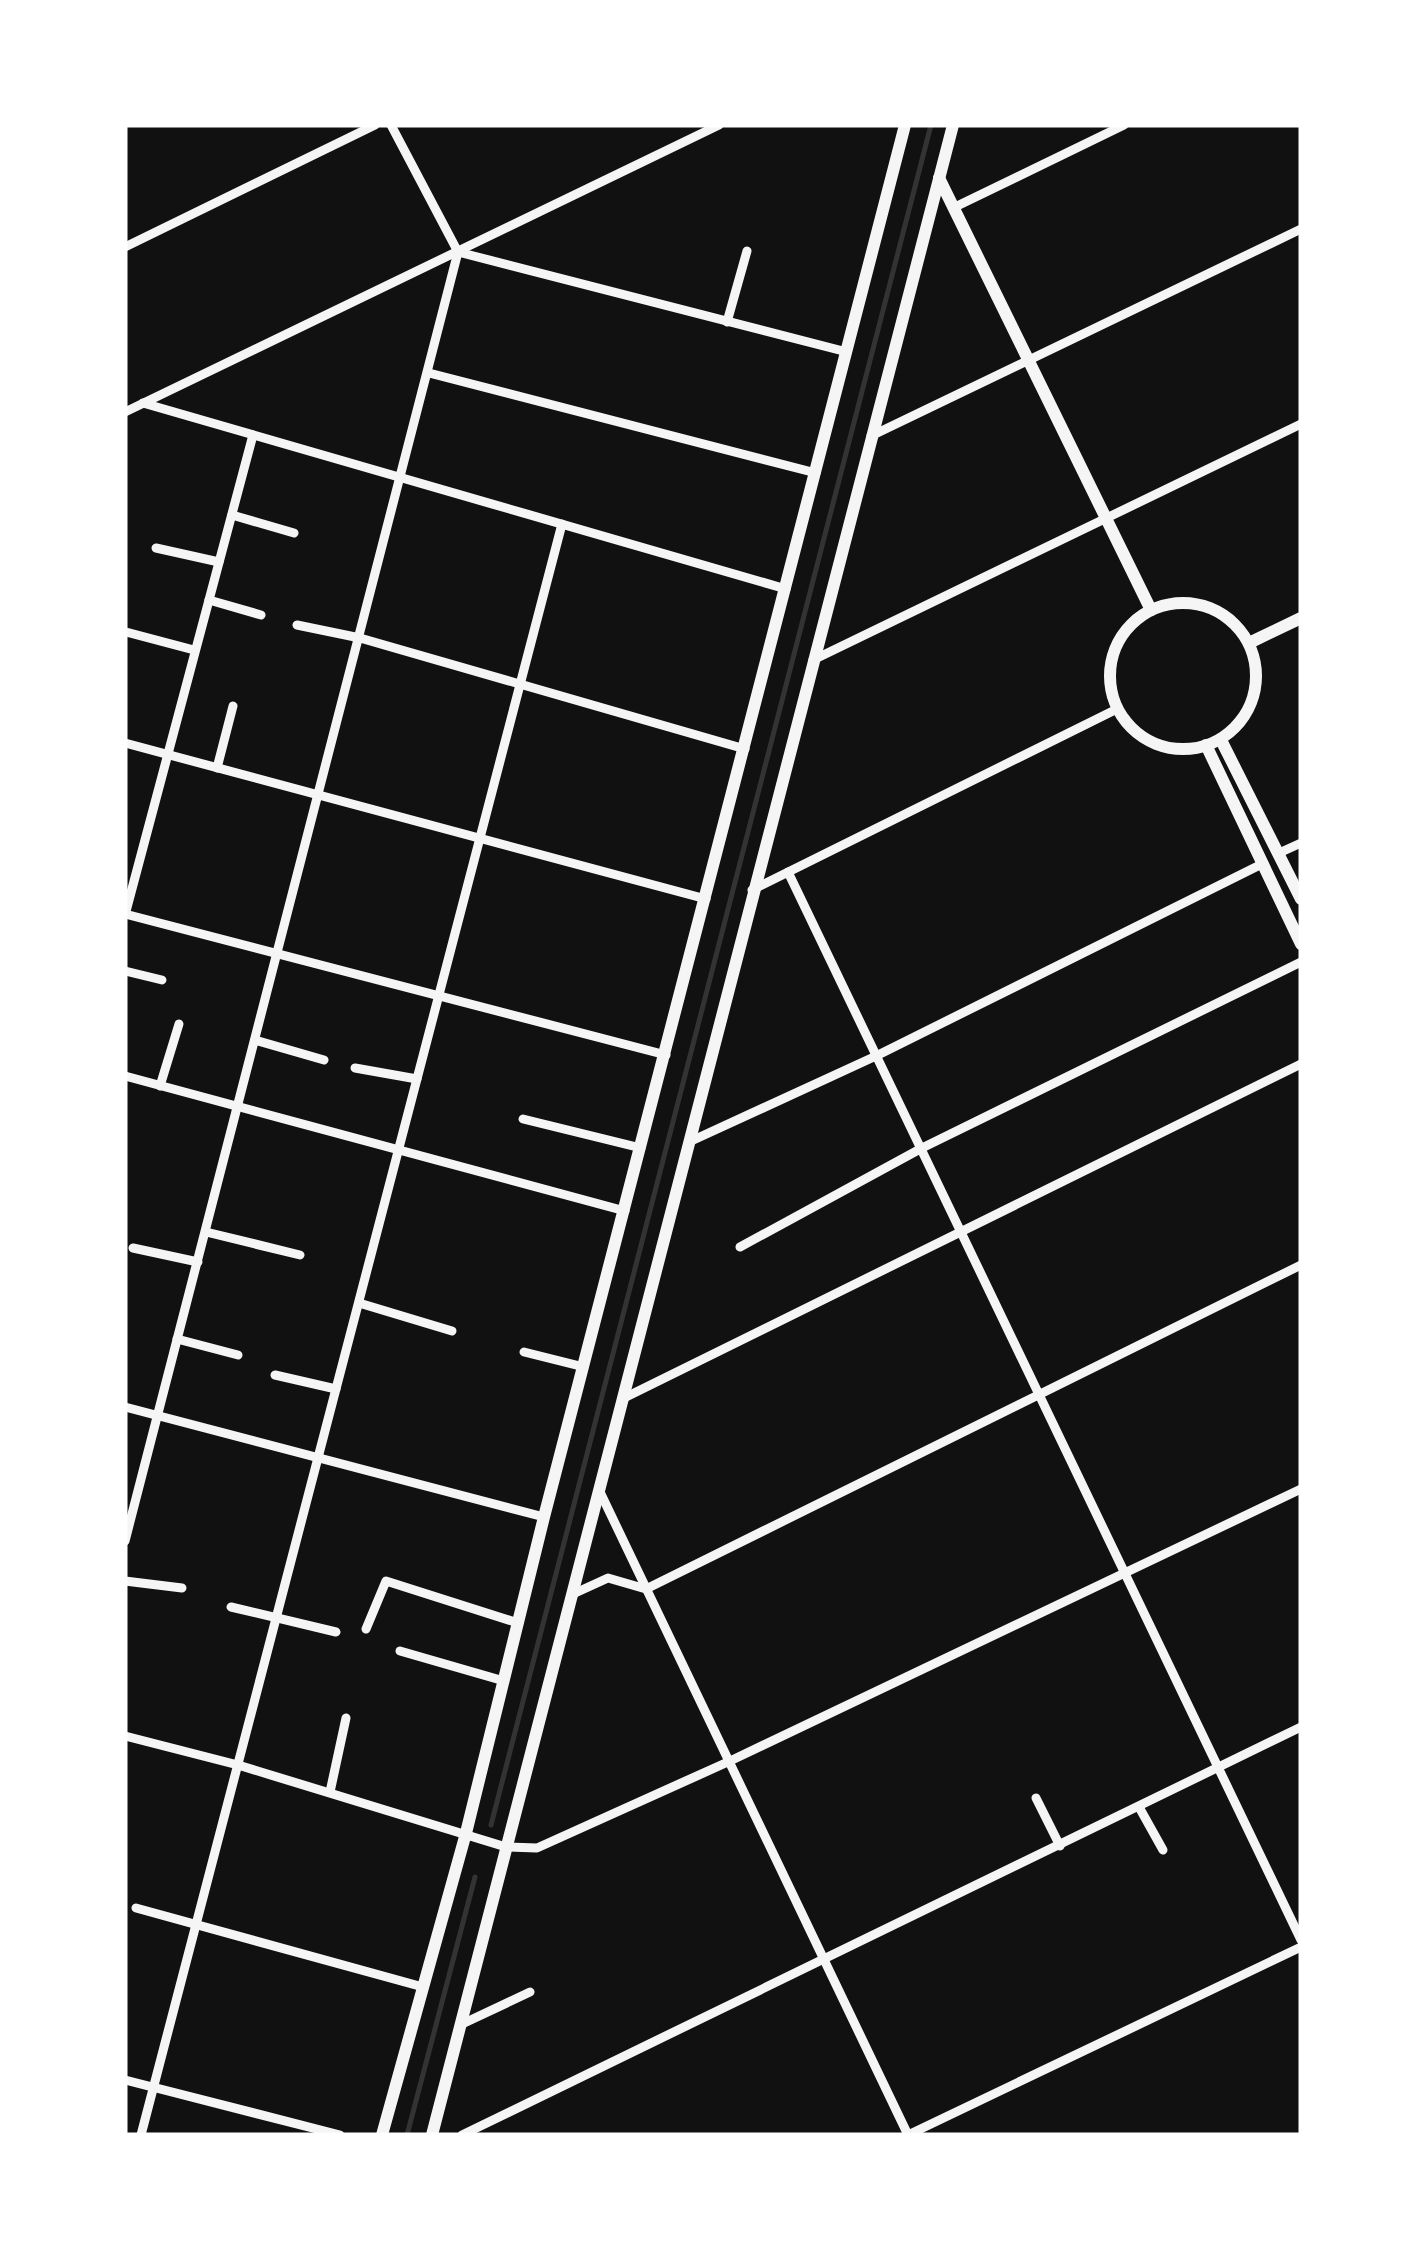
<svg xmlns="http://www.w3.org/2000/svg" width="1426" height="2260" viewBox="0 0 1426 2260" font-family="'Nunito Sans',sans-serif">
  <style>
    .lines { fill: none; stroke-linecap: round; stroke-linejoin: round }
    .stream { stroke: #333; stroke-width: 5 }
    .minor { stroke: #f5f5f5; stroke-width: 9 }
    .secondary { stroke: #f5f5f5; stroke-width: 12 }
  </style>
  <rect width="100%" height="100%" fill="#111"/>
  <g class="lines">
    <g class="stream">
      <path d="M491 1825 931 125"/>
      <path d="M407 2135 475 1877"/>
    </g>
    <g class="minor">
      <path d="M391 125 458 252"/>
      <path d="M955 207 1124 125"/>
      <path d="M125 247 375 125"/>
      <path d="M458 252 847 352"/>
      <path d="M727 322 747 251"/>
      <path d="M429 373 816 473"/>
      <path d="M143 403 786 589"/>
      <path d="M125 412 719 125"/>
      <path d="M871 436 1301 229"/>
      <path d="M232 515 294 533"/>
      <path d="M156 548 219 562"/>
      <path d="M209 600 261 615"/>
      <path d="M297 625 360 638 745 749"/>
      <path d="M126 632 194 650"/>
      <path d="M813 660 1301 424"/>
      <path d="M125 743 706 899"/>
      <path d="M217 768 233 706"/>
      <path d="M1279 853 1301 843"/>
      <path d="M788 872 1301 1940"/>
      <path d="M752 890 1117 709"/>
      <path d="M125 914 666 1055"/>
      <path d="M125 915 253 435"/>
      <path d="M125 971 162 980"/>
      <path d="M255 1040 324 1060"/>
      <path d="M355 1068 417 1079"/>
      <path d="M125 1076 625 1211"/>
      <path d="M160 1086 179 1024"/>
      <path d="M523 1119 641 1148"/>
      <path d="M689 1142 876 1056 1262 864"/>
      <path d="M206 1232 300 1255"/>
      <path d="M740 1247 922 1148 1301 962"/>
      <path d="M133 1248 198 1262"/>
      <path d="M359 1303 452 1331"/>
      <path d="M177 1339 238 1355"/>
      <path d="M524 1352 584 1367"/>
      <path d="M275 1375 336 1389"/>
      <path d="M624 1398 1301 1064"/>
      <path d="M125 1407 544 1517"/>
      <path d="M600 1492 908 2135"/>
      <path d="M125 1541 458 252"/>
      <path d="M125 1581 182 1588"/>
      <path d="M573 1594 608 1578 646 1589 1301 1265"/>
      <path d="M231 1607 336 1632"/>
      <path d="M366 1629 386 1581 518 1623"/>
      <path d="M400 1651 504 1681"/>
      <path d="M125 1736 238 1765 506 1847 537 1848 730 1761 1301 1489"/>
      <path d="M330 1792 346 1718"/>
      <path d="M1036 1798 1060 1846"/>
      <path d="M1139 1807 1163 1850"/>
      <path d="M136 1908 423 1987"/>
      <path d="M460 2025 530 1992"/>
      <path d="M125 2080 340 2135"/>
      <path d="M141 2135 562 524"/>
      <path d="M462 2135 1301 1727"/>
      <path d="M908 2135 1301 1947"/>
    </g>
    <g class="secondary">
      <path d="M939 178 1151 610"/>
      <circle cx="1183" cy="676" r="73"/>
      <path d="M1249 643 1301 618"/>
      <path d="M1221 740 1301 899"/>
      <path d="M1206 745 1301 944"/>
      <path d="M382 2135 466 1833 544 1517 905 125"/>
      <path d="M432 2135 953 125"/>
    </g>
  </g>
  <rect width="1426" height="2260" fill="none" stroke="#ffffff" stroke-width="255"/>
</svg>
